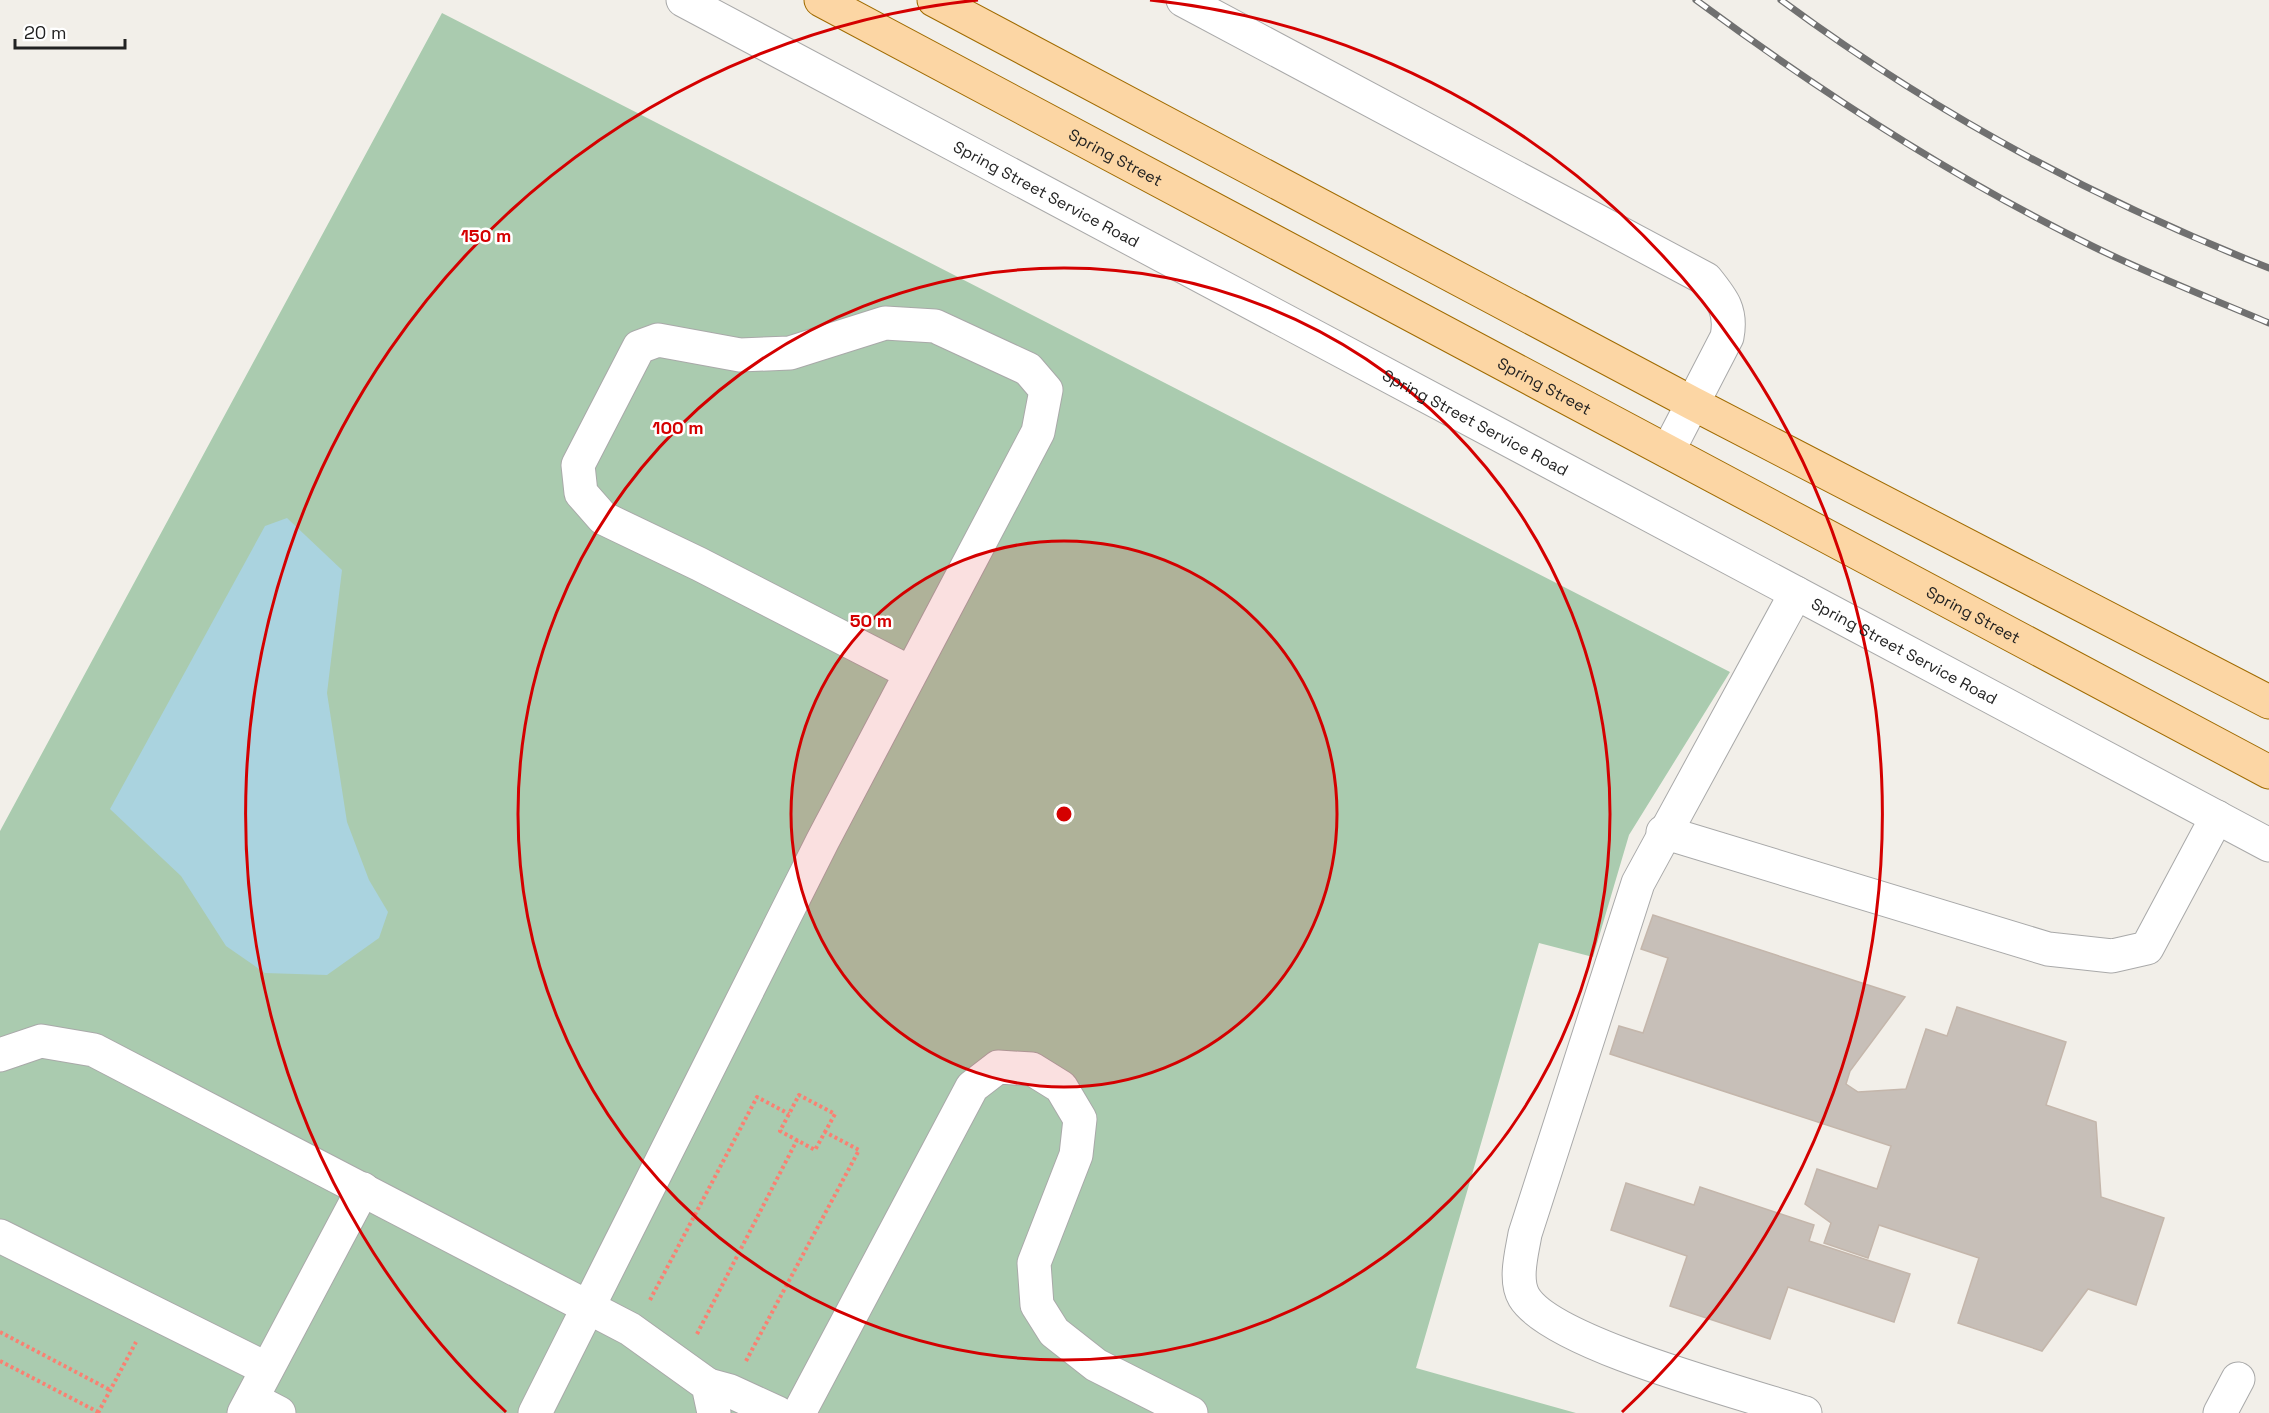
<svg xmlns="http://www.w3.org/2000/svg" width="2269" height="1413" viewBox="0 0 2269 1413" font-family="'Space Grotesk',sans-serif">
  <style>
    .cemetery { fill: #aacbaf }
    .water { fill: #aad3df }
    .building { fill: #c7bfb8; stroke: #c4b6ab; stroke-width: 1.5 }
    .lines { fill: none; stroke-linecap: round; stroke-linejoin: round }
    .minor-casing { stroke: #a9a9a9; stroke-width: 35 }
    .major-casing { stroke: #a06b00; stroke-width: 35 }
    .path { stroke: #fa8072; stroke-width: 4; stroke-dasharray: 3 3; stroke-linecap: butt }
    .minor { stroke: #fff; stroke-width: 33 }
    .major { stroke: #fcd6a4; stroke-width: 33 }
    .rail-casing { stroke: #707070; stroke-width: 7 }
    .rail { stroke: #fff; stroke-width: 4.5; stroke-dasharray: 14; stroke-linecap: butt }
    .ring { fill: none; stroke: #d40000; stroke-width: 3 }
    .labels { text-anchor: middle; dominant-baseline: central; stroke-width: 5; stroke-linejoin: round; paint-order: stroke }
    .street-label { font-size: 16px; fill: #222; stroke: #fff }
    .centre { fill: #d40000; stroke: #fff; stroke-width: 3 }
    .ring-label { font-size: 18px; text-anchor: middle; font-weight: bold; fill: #d40000; stroke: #fff; stroke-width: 5; stroke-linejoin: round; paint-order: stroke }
  </style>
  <rect width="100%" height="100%" fill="#f2efe9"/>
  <path class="cemetery" d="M442 13 1730 672 1629 835 1593 957 1539 943 1416 1368 1576 1413H0V831Z"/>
  <path class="water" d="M287 518 342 570 327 693 347 822 369 880 388 912 379 938 327 975 265 973 226 946 181 876 110 809 265 526Z"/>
  <g class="building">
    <path d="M1653 915 1905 997 1850 1071 1846 1084 1858 1092 1906 1089 1926 1029 1947 1036 1957 1007 2066 1042 2046 1105 2096 1122 2101 1197 2164 1218 2136 1305 2088 1289 2042 1351 1958 1323 1979 1258 1879 1225 1868 1258 1824 1243 1831 1223 1805 1204 1817 1169 1877 1189 1891 1146 1610 1054 1619 1026 1643 1033 1668 958 1641 949Z"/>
    <path d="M1626 1183 1694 1205 1700 1187 1814 1225 1809 1241 1910 1274 1894 1322 1788 1287 1770 1339 1670 1306 1687 1256 1611 1230Z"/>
  </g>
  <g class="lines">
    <defs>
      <g id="minor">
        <path id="s1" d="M683 0 2269 845"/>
        <path d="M1183 0 1706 279C1723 300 1732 311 1727 337L1668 451"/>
        <path d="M1796 593 1638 883 1525 1234C1522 1252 1514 1280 1524 1297 1552 1344 1747 1394 1805 1413"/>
        <path d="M1663 832 2048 949 2112 956 2147 948 2217 817"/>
        <path d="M0 1055 41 1041 94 1050 630 1329 708 1385 714 1413"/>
        <path d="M0 1236 267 1369"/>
        <path d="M708 1385 730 1391 778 1413"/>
        <path d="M252 1399 279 1413"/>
        <path d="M244 1413 363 1189"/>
        <path d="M535 1413 823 840 1038 432 1046 390 1028 369 935 326 885 323 790 353 740 355 658 340 639 347 578 465 581 493 603 518 699 564 911 673"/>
        <path d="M799 1413 972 1087 998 1067 1032 1069 1061 1087 1080 1119 1076 1155 1034 1263 1037 1305 1054 1332 1096 1365 1191 1413"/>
        <path d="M2220 1413 2238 1379"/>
      </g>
      <g id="major">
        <path id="s2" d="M821 0 2269 772"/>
        <path d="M934 0 1692 403 2269 702"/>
      </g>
    </defs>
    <use href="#minor" class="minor-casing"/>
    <use href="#major" class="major-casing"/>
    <g class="path">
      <path d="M650 1300 757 1097 789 1114"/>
      <path d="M0 1332 110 1390"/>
      <path d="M697 1334 797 1140"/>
      <path d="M0 1361 98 1412"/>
      <path d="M746 1361 859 1150 825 1132 815 1150 780 1131 799 1095 835 1114 825 1132"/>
      <path d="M98 1413 136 1342"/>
    </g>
    <use href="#minor" class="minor"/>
    <use href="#major" class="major"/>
    <defs>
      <g id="rail">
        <path d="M1696 0C1822 93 1953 178 2094 247 2151 275 2210 298 2269 323"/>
        <path d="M1781 0C1931 111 2095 200 2269 268"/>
      </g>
    </defs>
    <use href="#rail" class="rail-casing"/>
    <use href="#rail" class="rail"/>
  </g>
  <circle cx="1064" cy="814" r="273" fill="#d40000" fill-opacity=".12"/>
  <g class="ring">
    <circle cx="1064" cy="814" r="273"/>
    <circle cx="1064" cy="814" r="546"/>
    <path d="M506 1412A818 818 0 0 1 978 0M1150 0A818 818 0 0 1 1622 1412"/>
  </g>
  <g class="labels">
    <g class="street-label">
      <text stroke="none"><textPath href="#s2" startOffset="334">Spring Street</textPath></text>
      <text stroke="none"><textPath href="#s1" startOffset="412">Spring Street Service Road</textPath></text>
      <text stroke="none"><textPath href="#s2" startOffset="820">Spring Street</textPath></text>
      <text stroke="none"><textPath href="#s1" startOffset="898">Spring Street Service Road</textPath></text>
      <text stroke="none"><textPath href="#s2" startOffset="1306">Spring Street</textPath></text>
      <text stroke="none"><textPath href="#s1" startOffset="1384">Spring Street Service Road</textPath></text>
    </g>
  </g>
  <circle cx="1064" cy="814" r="9" class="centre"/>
  <g class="ring-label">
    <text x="486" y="242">150 m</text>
    <text x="678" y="434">100 m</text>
    <text x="871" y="627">50 m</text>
  </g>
  <path d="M15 39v9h110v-9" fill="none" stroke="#222222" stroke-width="3"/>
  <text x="24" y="39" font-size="18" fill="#222222" stroke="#ffffff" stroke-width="4.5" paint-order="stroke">20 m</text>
</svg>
